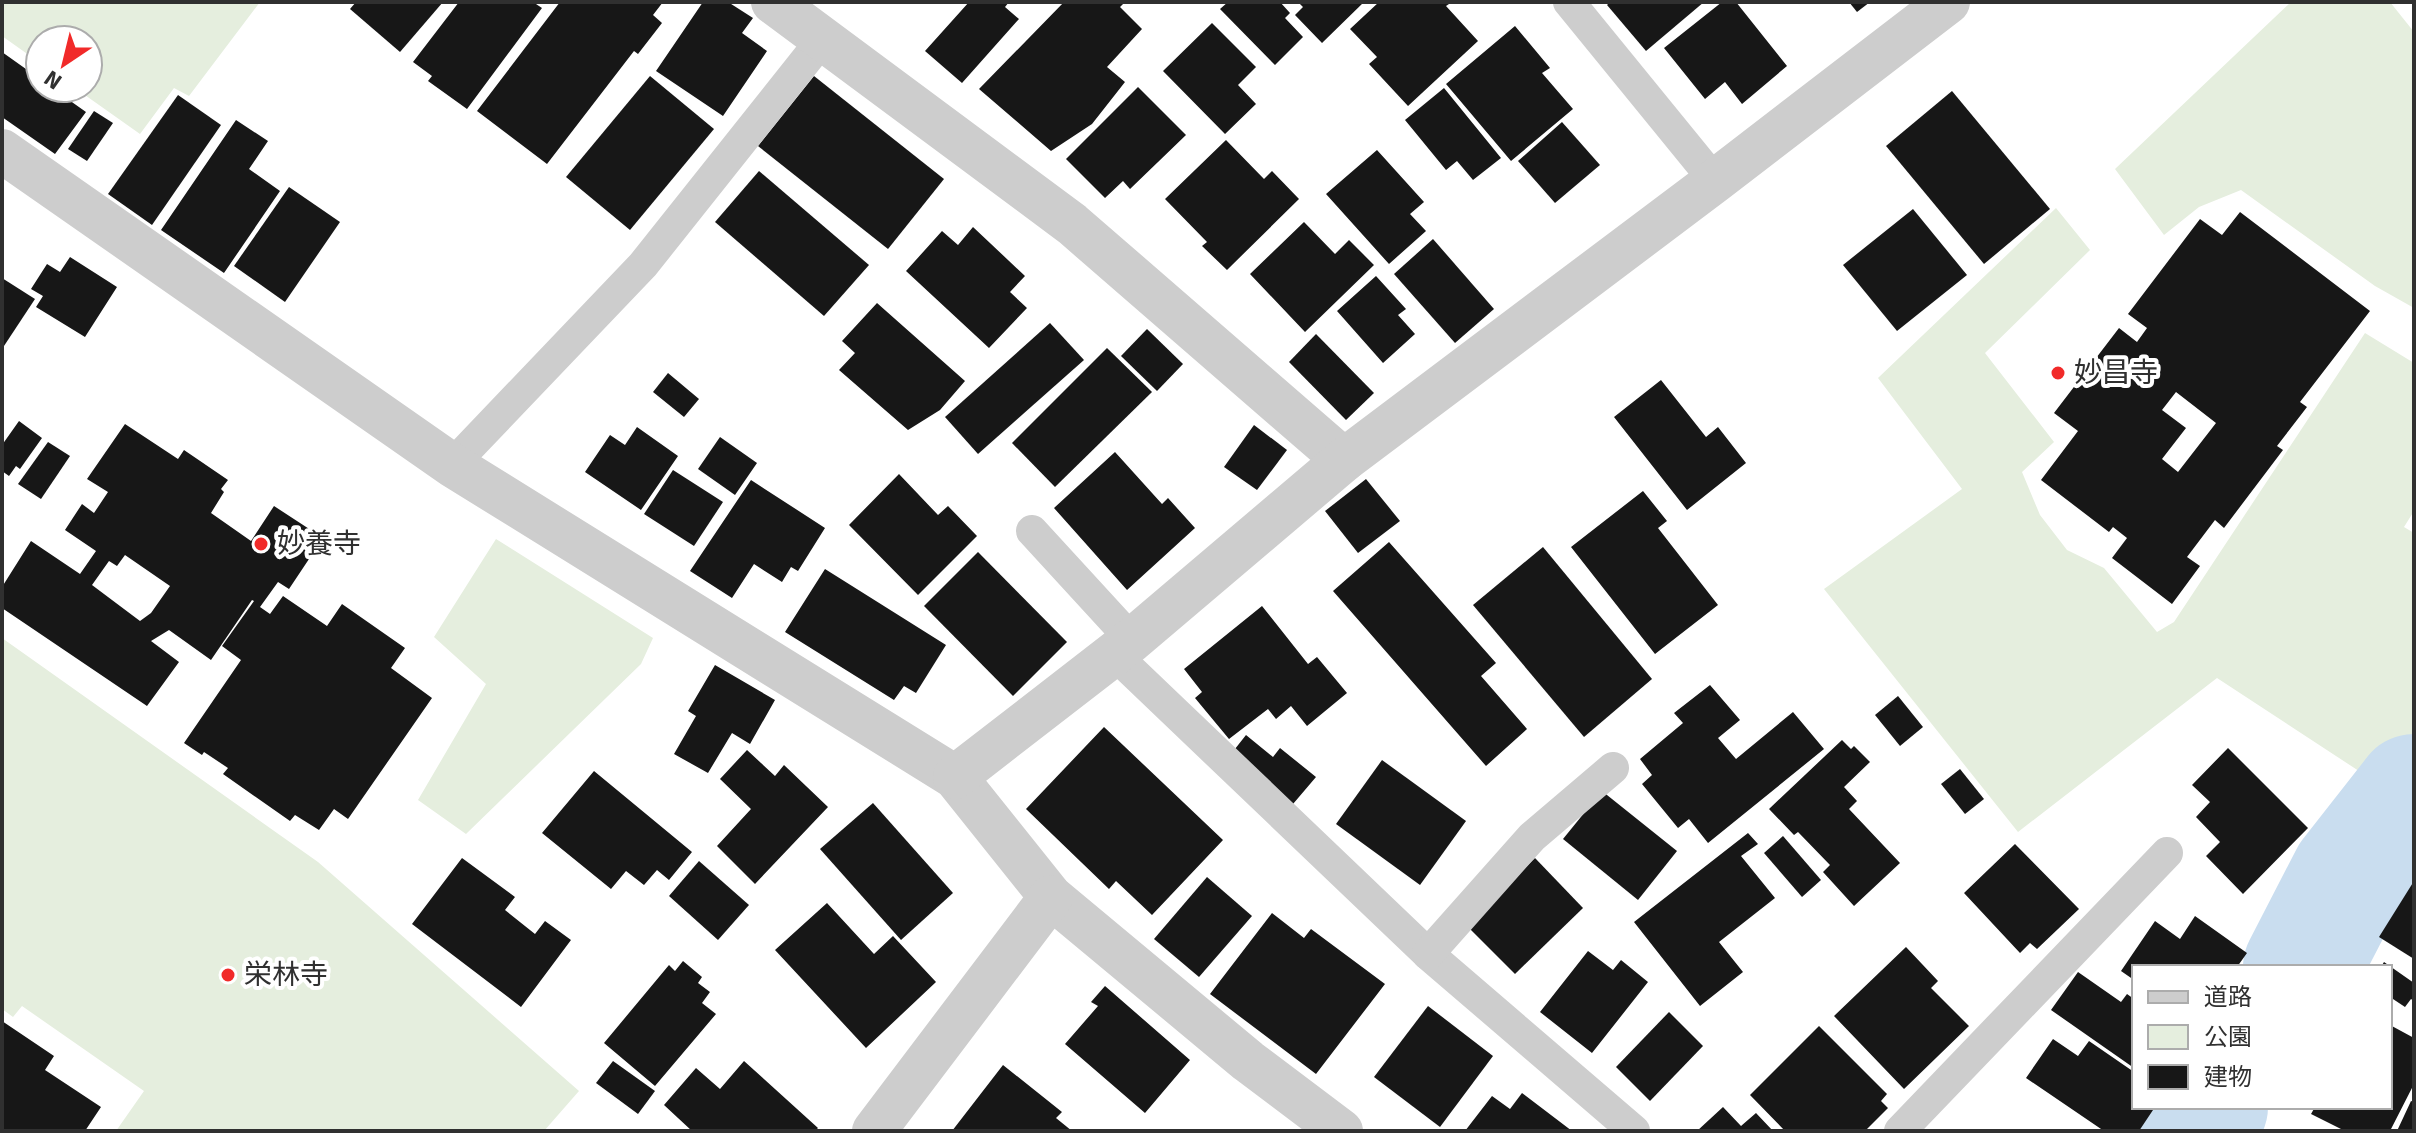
<svg xmlns="http://www.w3.org/2000/svg" width="2416" height="1133" viewBox="0 0 2416 1133" font-family="Signika,'Noto Sans JP',sans-serif">
  <style>
    .green { fill: #e5eede }
    .lines { fill: none; stroke-linecap: round; stroke-linejoin: round }
    .river { stroke: #c9ddef; stroke-width: 118 }
    .building { fill: #171717; fill-rule: evenodd }
    .lane { stroke: #cdcdcd; stroke-width: 32 }
    .street { stroke: #cdcdcd; stroke-width: 44 }
    .poi-dot { fill: #f12a29; stroke: #fff; stroke-width: 3 }
    .labels { text-anchor: middle; dominant-baseline: central; stroke-width: 8; stroke-linejoin: round; paint-order: stroke }
    .poi-label { font-size: 28px; fill: #303030; stroke: #fff; text-anchor: start }
  </style>
  <rect width="100%" height="100%" fill="#fff"/>
  <g class="green">
    <path d="M2 2H260L189 96 174 88 140 134 75 88H88V40H40V63L2 36Z"/>
    <path d="M2291 2H2390L2414 32V308L2375 286 2241 190 2199 207 2164 235 2115 169Z"/>
    <path d="M2056 208 2090 250 1985 353 2054 442 2022 472 2040 515 2067 550 2104 568 2157 632 2174 622 2365 333 2414 363V511L2404 527 2414 533V735L2365 775 2217 678 2018 832 1824 589 1962 489 1878 378Z"/>
    <path d="M496 539 653 638 641 664 466 834 418 800 486 684 434 637Z"/>
    <path d="M2 638 318 862 579 1091 544 1131H116L144 1091 22 1006 13 1017 2 1009Z"/>
  </g>
  <g class="lines">
    <g class="river">
      <path d="M2302 967 2349 876 2414 793"/>
      <path d="M2192 1131 2209 1107"/>
    </g>
  </g>
  <g class="building">
    <path d="M356 2H443L400 52 350 9Z"/>
    <path d="M459 2H533L542 8 467 109 428 81 432 76 413 62Z"/>
    <path d="M560 2H663L653 15 662 23 638 54 634 51 547 164 477 111Z"/>
    <path d="M703 2H728L753 18 742 33 767 51 723 116 656 71Z"/>
    <path d="M969 2H1009L1005 7 1019 19 962 83 925 51Z"/>
    <path d="M1064 2H1125L1120 7 1142 29 1107 67 1125 82 1092 124 1051 151 979 89Z"/>
    <path d="M1228 2H1280L1290 13 1285 18 1303 37 1275 65 1220 9Z"/>
    <path d="M1298 2H1364L1322 43 1295 15 1303 7Z"/>
    <path d="M1379 2H1452L1446 6 1478 41 1408 106 1369 64 1377 57 1350 29Z"/>
    <path d="M1610 2H1704L1646 51 1607 5Z"/>
    <path d="M1722 2H1736L1787 66 1742 104 1725 82 1705 99 1664 48Z"/>
    <path d="M1849 2H1870L1857 12Z"/>
    <path d="M1212 23 1256 67 1238 85 1256 104 1225 134 1163 71Z"/>
    <path d="M1515 26 1550 68 1542 73 1573 109 1511 161 1446 84Z"/>
    <path d="M2 52 40 79V88H52L86 112 55 154 2 117Z"/>
    <path d="M650 76 714 129 630 230 566 177Z"/>
    <path d="M814 76 944 179 888 249 758 146Z"/>
    <path d="M1138 87 1186 135 1130 189 1123 181 1105 198 1066 159Z"/>
    <path d="M1444 88 1501 158 1473 180 1457 161 1446 170 1405 120Z"/>
    <path d="M1952 91 2050 209 1984 264 1886 146Z"/>
    <path d="M178 95 221 125 152 225 108 194Z"/>
    <path d="M94 111 113 123 87 161 68 149Z"/>
    <path d="M236 120 268 141 249 169 280 191 224 273 161 230Z"/>
    <path d="M1562 122 1600 165 1555 203 1518 161Z"/>
    <path d="M1226 140 1264 179 1272 171 1299 199 1227 270 1202 246 1207 242 1165 199Z"/>
    <path d="M1377 150 1424 202 1410 214 1426 231 1389 264 1326 194Z"/>
    <path d="M759 171 869 265 824 316 715 222Z"/>
    <path d="M289 187 340 222 285 302 234 266Z"/>
    <path d="M1913 209 1967 275 1897 331 1843 265Z"/>
    <path d="M2240 212 2370 311 2300 402 2307 407 2277 446 2283 450 2224 528 2215 520 2187 557 2200 566 2172 604 2112 558 2127 538 2113 527 2109 532 2041 480 2078 431 2054 413 2119 328 2137 342 2147 328 2128 314 2200 219 2222 235ZM2176 392 2216 423 2178 472 2162 459 2186 428 2162 410Z"/>
    <path d="M1304 222 1335 254 1349 240 1374 265 1305 332 1250 274Z"/>
    <path d="M973 227 1025 276 1010 292 1027 308 989 348 906 271 942 231 958 245Z"/>
    <path d="M1433 239 1494 309 1455 343 1394 274Z"/>
    <path d="M70 257 117 287 85 337 36 307 43 296 31 289 47 264 60 272Z"/>
    <path d="M1376 276 1406 309 1398 315 1415 334 1383 363 1337 311Z"/>
    <path d="M2 278 35 299 2 349Z"/>
    <path d="M877 303 965 381 940 410 908 430 839 370 855 353 842 341Z"/>
    <path d="M1050 323 1084 360 978 454 945 417Z"/>
    <path d="M1147 329 1183 364 1157 391 1121 356Z"/>
    <path d="M1316 334 1374 393 1346 420 1289 362Z"/>
    <path d="M1107 348 1152 392 1055 487 1012 443Z"/>
    <path d="M668 373 699 399 684 417 653 392Z"/>
    <path d="M1661 380 1706 437 1718 427 1746 463 1687 510 1614 417Z"/>
    <path d="M19 421 42 438 20 469 16 466 9 476 2 471V445Z"/>
    <path d="M125 424 178 459 184 450 228 480 221 489 224 492 211 513 251 541 274 506 323 538 289 589 278 582 260 607 270 614 283 596 327 626 342 604 405 648 391 668 432 698 348 819 334 809 319 830 295 815 290 821 223 774 228 768 204 752 202 755 184 743 241 660 222 646 254 601 252 600 211 660 169 630 151 641 179 662 147 706 2 608V587L31 541 80 574 96 551 65 530 82 504 94 513 108 492 87 479ZM125 555 170 586 151 613 140 621 92 585 109 561 117 566Z"/>
    <path d="M1254 425 1287 450 1257 490 1224 467Z"/>
    <path d="M637 427 678 456 641 510 585 472 610 435 625 445Z"/>
    <path d="M720 437 757 463 735 495 698 469Z"/>
    <path d="M48 442 70 456 41 499 18 484Z"/>
    <path d="M1115 452 1162 504 1168 498 1195 528 1127 590 1054 508Z"/>
    <path d="M673 470 723 502 694 546 644 514Z"/>
    <path d="M899 474 938 515 948 506 977 536 918 595 849 525Z"/>
    <path d="M1366 479 1400 521 1358 553 1325 511Z"/>
    <path d="M751 480 825 528 798 571 791 567 782 582 754 564 732 598 690 571Z"/>
    <path d="M1643 491 1667 521 1658 528 1718 605 1655 654 1571 547Z"/>
    <path d="M1389 542 1496 663 1481 676 1527 729 1486 766 1333 591Z"/>
    <path d="M1543 547 1652 679 1584 737 1473 605Z"/>
    <path d="M978 552 1067 642 1013 696 924 606Z"/>
    <path d="M825 569 946 645 916 693 904 686 894 700 785 632Z"/>
    <path d="M1262 606 1308 664 1317 657 1347 693 1307 726 1291 706 1276 719 1268 709 1229 739 1195 698 1202 692 1184 669Z"/>
    <path d="M715 665 775 700 750 744 732 733 708 773 674 754 696 716 688 711Z"/>
    <path d="M1710 685 1740 720 1718 738 1736 759 1793 712 1824 749 1708 843 1689 819 1678 828 1642 784 1652 775 1640 759 1683 723 1674 713Z"/>
    <path d="M1898 696 1923 727 1900 746 1875 715Z"/>
    <path d="M1104 727 1223 840 1152 915 1116 881 1109 889 1026 809Z"/>
    <path d="M1246 735 1273 757 1280 748 1316 777 1293 804 1231 754Z"/>
    <path d="M1842 740 1851 749 1854 746 1870 762 1844 787 1857 801 1849 809 1900 863 1854 906 1823 872 1830 865 1798 832 1794 835 1769 809Z"/>
    <path d="M2228 748 2308 828 2243 894 2206 856 2220 842 2196 817 2210 802 2192 785Z"/>
    <path d="M747 750 775 776 784 765 828 807 755 884 717 846 751 809 720 779Z"/>
    <path d="M1382 760 1466 821 1420 885 1336 824Z"/>
    <path d="M1960 769 1984 799 1965 814 1941 784Z"/>
    <path d="M594 771 692 852 669 880 657 870 644 885 626 871 611 889 542 833Z"/>
    <path d="M1602 791 1677 851 1638 900 1563 839Z"/>
    <path d="M873 803 953 893 901 940 820 849Z"/>
    <path d="M1748 833 1758 844 1741 856 1775 898 1719 942 1743 972 1700 1006 1634 922Z"/>
    <path d="M1783 836 1821 880 1802 897 1764 853Z"/>
    <path d="M2015 844 2079 909 2037 949 2030 943 2020 953 1964 893Z"/>
    <path d="M462 858 515 897 505 910 535 934 545 921 571 940 521 1007 412 924Z"/>
    <path d="M1535 858 1583 908 1515 974 1466 925Z"/>
    <path d="M699 861 749 905 718 940 669 896Z"/>
    <path d="M1207 877 1252 916 1199 977 1154 939Z"/>
    <path d="M2414 881V959L2379 937Z"/>
    <path d="M827 903 874 954 893 936 936 982 866 1048 775 950Z"/>
    <path d="M1272 913 1304 938 1311 929 1385 984 1316 1074 1210 994Z"/>
    <path d="M2195 916 2247 953 2237 967H2134V980L2121 971 2155 921 2180 939Z"/>
    <path d="M1906 947 1938 981 1931 988 1969 1026 1904 1089 1834 1016Z"/>
    <path d="M1588 951 1613 970 1621 960 1648 982 1592 1053 1540 1012Z"/>
    <path d="M683 961 702 977 698 983 710 992 702 1003 716 1014 655 1086 604 1043 669 965 675 971Z"/>
    <path d="M2384 962 2414 983V1001L2411 999 2405 1007 2390 997V967H2381Z"/>
    <path d="M2078 972 2121 1002 2127 994 2134 999V1068L2051 1010Z"/>
    <path d="M1105 986 1190 1060 1145 1113 1065 1044 1098 1006 1091 1002Z"/>
    <path d="M1428 1006 1493 1056 1440 1127 1374 1077Z"/>
    <path d="M1669 1012 1703 1046 1650 1101 1616 1067Z"/>
    <path d="M2 1021 54 1056 45 1070 101 1107 85 1131H2Z"/>
    <path d="M2390 1025 2414 1038V1084L2390 1131H2345L2311 1114 2315 1107H2390Z"/>
    <path d="M1819 1026 1887 1094 1881 1101 1888 1108 1865 1131H1785L1750 1095Z"/>
    <path d="M2053 1039 2078 1056 2089 1041 2134 1072V1107H2155L2139 1131H2104L2026 1078Z"/>
    <path d="M613 1061 655 1091 638 1114 596 1083Z"/>
    <path d="M744 1061 818 1128 815 1131H692L664 1105 696 1068 720 1089Z"/>
    <path d="M1003 1065 1062 1112 1056 1118 1072 1131H952Z"/>
    <path d="M1522 1093 1572 1131H1465L1492 1096 1510 1109Z"/>
    <path d="M2411 1101 2414 1102V1131H2397Z"/>
    <path d="M1723 1107 1741 1126 1756 1113 1773 1131H1697Z"/>
  </g>
  <g class="lines">
    <g class="lane">
      <path d="M1569 2 1715 181"/>
      <path d="M452 465 643 265 822 40"/>
      <path d="M1032 531 1132 640"/>
      <path d="M1114 654 1428 954 1634 1131"/>
      <path d="M1428 954 1532 837 1613 768"/>
      <path d="M1900 1131 2167 853"/>
    </g>
    <g class="street">
      <path d="M773 2 1072 224 1344 460"/>
      <path d="M2 151 452 465 955 777 1051 897 1248 1061 1341 1131"/>
      <path d="M955 777 1132 640 1344 460 1715 181 1948 2"/>
      <path d="M874 1131 1051 897"/>
    </g>
  </g>
  <g class="poi-dot">
    <circle cx="2058" cy="373" r="8"/>
    <circle cx="261" cy="544" r="8"/>
    <circle cx="228" cy="975" r="8"/>
  </g>
  <g class="labels">
    <g class="poi-label">
      <text x="2074" y="373">妙昌寺</text>
      <text x="277" y="544">妙養寺</text>
      <text x="244" y="975">栄林寺</text>
    </g>
  </g>
  <rect width="2416" height="1133" fill="none" stroke="#303030" stroke-width="8"/>
  <rect x="2132" y="965" width="260" height="144" fill="#ffffff" stroke="#acacac" stroke-width="2"/>
  <rect x="2148" y="991" width="40" height="12" fill="#cdcdcd" stroke="#acacac" stroke-width="2"/>
  <text x="2204" y="1005" font-size="24" fill="#303030">道路</text>
  <rect x="2148" y="1025" width="40" height="24" fill="#e5eede" stroke="#acacac" stroke-width="2"/>
  <text x="2204" y="1045" font-size="24" fill="#303030">公園</text>
  <rect x="2148" y="1065" width="40" height="24" fill="#171717" stroke="#acacac" stroke-width="2"/>
  <text x="2204" y="1085" font-size="24" fill="#303030">建物</text>
  <g transform="translate(64 64) rotate(215)"><circle r="38" fill="#ffffff" stroke="#acacac" stroke-width="2"/>
  <path d="M0-6L14 30L0 20L-14 30Z" fill="#f12a29"/>
  <text y="-12" font-size="22" font-weight="bold" text-anchor="middle" fill="#303030">N</text>
  </g>
</svg>
